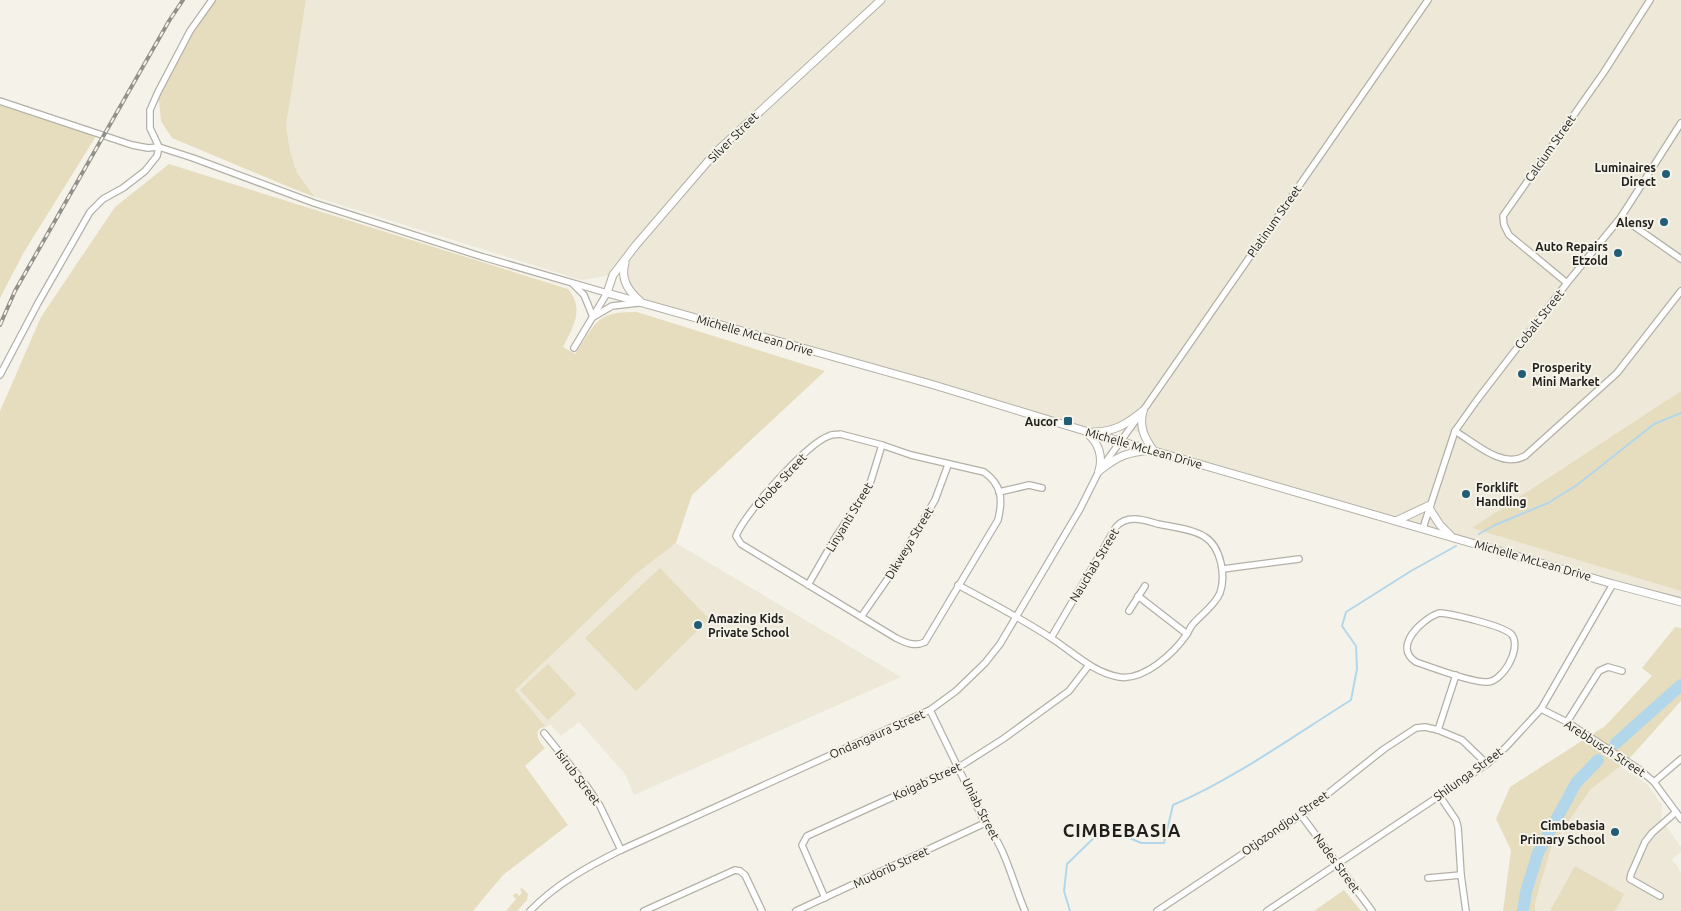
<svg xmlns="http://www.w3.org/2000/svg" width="1681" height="911" viewBox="0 0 1681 911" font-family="Ubuntu,sans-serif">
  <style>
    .built { fill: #ede8d8 }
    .green { fill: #e6ddbf }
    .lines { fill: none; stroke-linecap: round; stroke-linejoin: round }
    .stream { stroke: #b2d7ea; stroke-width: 2 }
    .river { stroke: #b2d7ea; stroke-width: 12 }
    .minor-casing { stroke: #b3b0a7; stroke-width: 8 }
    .tertiary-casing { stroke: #b3b0a7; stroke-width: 9 }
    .minor { stroke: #fff; stroke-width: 5.5 }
    .tertiary { stroke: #fff; stroke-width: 7 }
    .rail-casing { stroke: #92908a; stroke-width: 4 }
    .rail { stroke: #f5f3e9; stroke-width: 2; stroke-dasharray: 5.5; stroke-linecap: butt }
    .poi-dot { fill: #225d76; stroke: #f5f3e9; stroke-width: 2 }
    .labels { text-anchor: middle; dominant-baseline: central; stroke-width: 4; stroke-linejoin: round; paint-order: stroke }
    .street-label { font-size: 12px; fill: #201f1c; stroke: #f5f3e9 }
    .poi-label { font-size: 12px; font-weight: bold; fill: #201f1c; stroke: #f5f3e9; text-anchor: end }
    .district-label { font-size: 18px; font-weight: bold; letter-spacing: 1px; fill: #201f1c; stroke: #f5f3e9 }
  </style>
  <rect width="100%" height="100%" fill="#f5f3e9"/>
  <g class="built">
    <path d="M306 0H1681V603L1153 450 1142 433 1118 427 1085 431 643 303 626 285V260L613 275 581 280 315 197 297 173 290 151 286 126Z"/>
    <path d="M676 543 901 677 634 795 625 774 579 722 561 736 550 724 546 727 515 690 637 573Z"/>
    <path d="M1620 766 1647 784 1662 805 1661 819 1681 847V852L1672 859 1681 872V911H1535V903L1552 845 1591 789Z"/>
  </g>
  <g class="green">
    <path d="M212 0H306L286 126 290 151 297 173 315 197 289 187 172 138 161 121 158 92 190 31Z"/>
    <path d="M0 101 98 133 24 252 0 298Z"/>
    <path d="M169 164 568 289C585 309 573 327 563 347L575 354C596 324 595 311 637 312L825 371 692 495 676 543 637 573 515 690 546 727C531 728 539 742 545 748L525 766 568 825 503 875 473 911H0V411L41 317 115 207Z"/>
    <path d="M1681 391V591L1472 528Z"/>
    <path d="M660 568 709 619 636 691 585 638Z"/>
    <path d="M1675 627 1681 628V701L1627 761 1591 789 1552 845 1535 903V911H1503L1511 850 1496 819 1510 787 1605 726 1652 676 1642 668Z"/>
    <path d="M548 664 576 694 548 720 520 690Z"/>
    <path d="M1575 866 1624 894 1615 911H1550Z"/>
    <path d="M522 888 528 894 527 900 517 911H506L516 899 513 896 514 894 517 893 519 896 522 893 520 889Z"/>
    <path d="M1344 890 1361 911H1314Z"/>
  </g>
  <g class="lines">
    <g class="stream">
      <path d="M1479 534 1495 525 1548 503 1577 485 1654 424 1681 413"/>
      <path d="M1070 911 1064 891 1067 864 1105 827 1141 843H1164L1173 805C1234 779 1295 735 1351 700L1357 669 1356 646 1342 626 1346 612 1411 571 1456 546"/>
    </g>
    <g class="river">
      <path d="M1616 743 1681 685"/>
      <path d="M1523 911 1526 892 1538 853 1576 783 1598 760"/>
    </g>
    <defs>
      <g id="minor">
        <path d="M0 101 132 145 148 148 159 147 193 158 314 203 483 257 607 293 574 348"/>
        <path d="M1621 217 1681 259"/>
        <path d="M1567 283 1509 235 1504 225 1503 216 1604 72 1650 0"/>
        <path d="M573 284 584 295 593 317 612 306 638 303"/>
        <path d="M0 375 38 303 90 212 103 199 123 188 145 171 157 156 159 147 150 128V110L158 92 190 31 212 0"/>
        <path d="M1455 431C1475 443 1502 469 1525 456L1617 373 1681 291"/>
        <path d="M840 434 882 445 911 455 984 472C1002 485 1003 499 998 520L925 642C915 647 906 643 896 638L741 544 736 536C744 514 807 443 829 436 832 434 837 435 840 434Z"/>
        <path d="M999 492 1029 485 1042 488"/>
        <path d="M1423 528 1455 431 1477 400 1567 283 1621 217 1681 123"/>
        <path d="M1223 569 1299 559"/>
        <path d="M808 585 835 538 869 487 882 445"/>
        <path d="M958 585C989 602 1021 618 1051 638 1073 652 1092 672 1119 677 1144 681 1174 653 1187 634 1189 631 1190 627 1193 624 1202 614 1215 605 1220 593 1226 576 1221 547 1205 537 1193 529 1173 527 1158 524 1144 520 1127 514 1116 527L1051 638"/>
        <path d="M1138 596 1187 634"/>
        <path d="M1129 611 1145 586"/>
        <path d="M1439 613C1453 614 1505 626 1512 635 1522 649 1502 683 1486 682 1469 682 1434 668 1416 662 1392 647 1422 619 1439 613Z"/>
        <path d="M861 617 893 571 935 500 948 465"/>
        <path d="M1541 709 1567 722 1640 770 1654 782 1681 819"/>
        <path d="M930 710 985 823C1006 848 1012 881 1025 911"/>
        <path d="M1567 722 1599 671 1608 667 1622 671"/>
        <path d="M1438 730 1456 675"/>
        <path d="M544 733 586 785 600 806 621 850"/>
        <path d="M1654 782 1681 759"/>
        <path d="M1439 795 1456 820 1458 827 1461 875 1466 911"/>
        <path d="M1301 815 1372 911"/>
        <path d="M1428 878 1461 875"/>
        <path d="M1660 896 1630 879 1631 874 1645 842 1652 833 1676 812"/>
        <path d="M825 898 802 845 807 836 959 767 1003 739 1069 691 1089 665"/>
        <path d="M530 911C556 884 587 867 621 850L930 710 956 691 985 663 1000 644 1080 509 1099 471 1147 405 1428 0"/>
        <path d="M644 911 735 870 740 871 745 875 762 911"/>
        <path d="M796 911 985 823"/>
        <path d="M1157 911 1301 815 1384 749 1416 728 1425 727 1438 730 1462 740 1487 764"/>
        <path d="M1267 911 1487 764 1506 747 1541 709 1613 584"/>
      </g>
      <g id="tertiary">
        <path d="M881 0 716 152 636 245 613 275 607 293 934 385 1085 431 1613 584 1681 602"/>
        <path d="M625 263C620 279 628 291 640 301"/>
        <path d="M1094 432C1115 432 1128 423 1143 411"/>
        <path d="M1088 434C1099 444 1103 456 1099 471"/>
        <path d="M1099 471C1119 455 1128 452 1153 450 1144 437 1139 427 1143 411"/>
        <path d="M1429 508 1440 525 1450 535"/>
        <path d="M1398 520 1430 505"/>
      </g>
    </defs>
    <use href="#minor" class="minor-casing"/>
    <use href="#tertiary" class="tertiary-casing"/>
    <use href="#minor" class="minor"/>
    <use href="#tertiary" class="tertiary"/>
    <defs>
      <path id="rail" d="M0 325 15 291 169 21 183 0"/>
    </defs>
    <use href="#rail" class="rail-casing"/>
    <use href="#rail" class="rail"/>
  </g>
  <g class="poi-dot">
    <circle cx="1666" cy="174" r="5"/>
    <circle cx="1664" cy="222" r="5"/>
    <circle cx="1618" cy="253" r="5"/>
    <circle cx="1522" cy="374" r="5"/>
    <rect x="1063" y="416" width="10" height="10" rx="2.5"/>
    <circle cx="1466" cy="494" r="5"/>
    <circle cx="698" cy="625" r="5"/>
    <circle cx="1615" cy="832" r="5"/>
  </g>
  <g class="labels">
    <g class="street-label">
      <text transform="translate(733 137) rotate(-45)">Silver Street</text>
      <text transform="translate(1550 148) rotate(-55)">Calcium Street</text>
      <text transform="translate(1274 221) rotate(-55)">Platinum Street</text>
      <text transform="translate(1539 319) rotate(-52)">Cobalt Street</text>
      <text transform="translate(755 335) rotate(16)">Michelle McLean Drive</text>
      <text transform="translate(1144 448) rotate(16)">Michelle McLean Drive</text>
      <text transform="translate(780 481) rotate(-47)">Chobe Street</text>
      <text transform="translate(849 517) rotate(-59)">Linyanti Street</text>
      <text transform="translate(909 543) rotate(-59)">Dikweya Street</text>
      <text transform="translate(1533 560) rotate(16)">Michelle McLean Drive</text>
      <text transform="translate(1094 565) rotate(-59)">Nauchab Street</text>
      <text transform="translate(877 734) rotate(-24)">Ondangaura Street</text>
      <text transform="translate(1605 748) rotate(33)">Arebbusch Street</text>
      <text transform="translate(1468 774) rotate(-36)">Shilunga Street</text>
      <text transform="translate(578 777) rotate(53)">Isirub Street</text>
      <text transform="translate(927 781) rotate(-25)">Koigab Street</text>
      <text transform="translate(981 809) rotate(63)">Uniab Street</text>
      <text transform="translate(1285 823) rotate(-35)">Otjozondjou Street</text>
      <text transform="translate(1337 863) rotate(54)">Nades Street</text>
      <text transform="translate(891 867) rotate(-25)">Mudorib Street</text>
    </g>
    <g class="poi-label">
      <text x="1656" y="167">Luminaires<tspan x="1656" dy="14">Direct</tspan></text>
      <text x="1654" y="222">Alensy</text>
      <text x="1608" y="246">Auto Repairs<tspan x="1608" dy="14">Etzold</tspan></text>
      <text x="1532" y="367" text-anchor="start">Prosperity<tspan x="1532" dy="14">Mini Market</tspan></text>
      <text x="1058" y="421">Aucor</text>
      <text x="1476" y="487" text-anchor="start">Forklift<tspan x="1476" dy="14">Handling</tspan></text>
      <text x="708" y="618" text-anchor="start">Amazing Kids<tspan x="708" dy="14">Private School</tspan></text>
      <text x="1605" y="825">Cimbebasia<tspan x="1605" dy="14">Primary School</tspan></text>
    </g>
    <g class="district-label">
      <text x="1122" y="830">CIMBEBASIA</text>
    </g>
  </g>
</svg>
